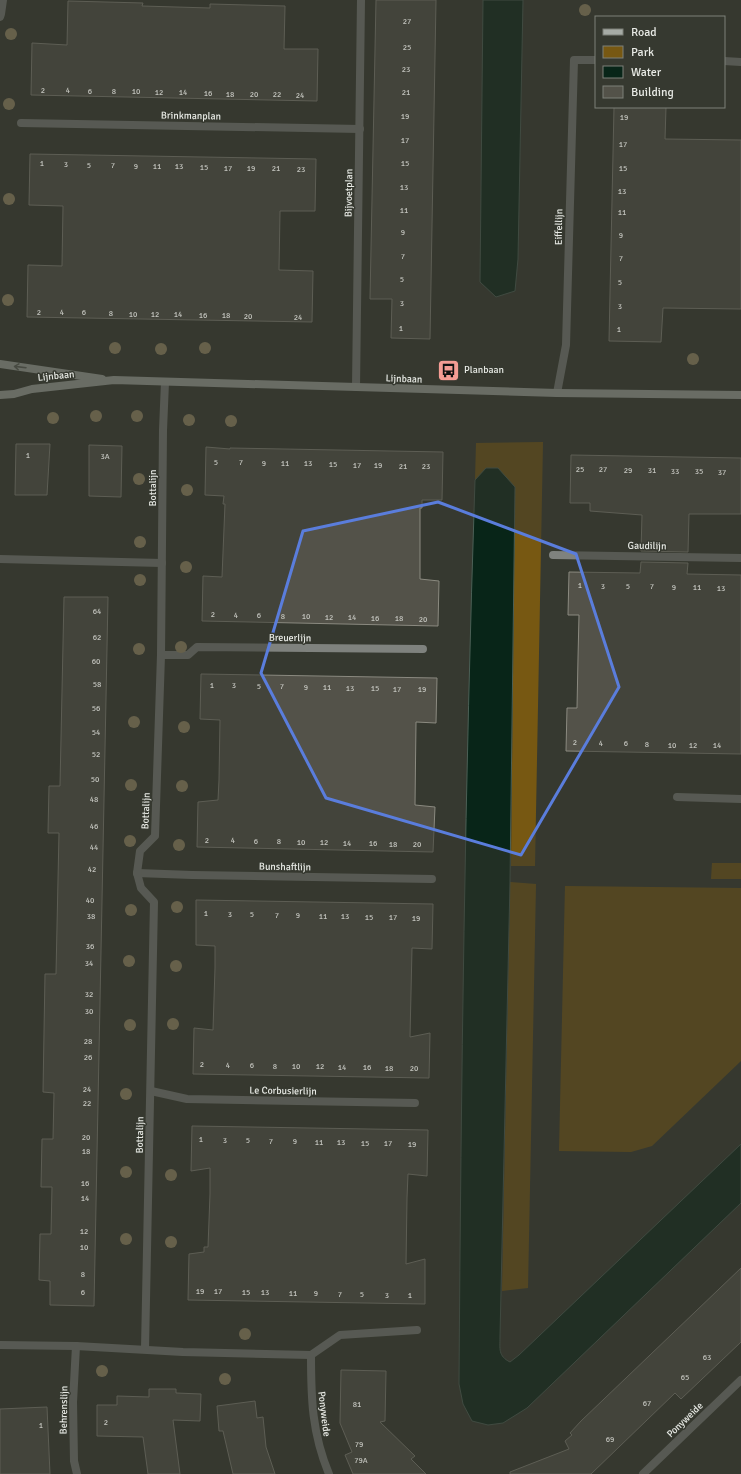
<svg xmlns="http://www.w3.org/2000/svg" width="741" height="1474" viewBox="0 0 741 1474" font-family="Signika,sans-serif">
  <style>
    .green { fill: #775812 }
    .water { fill: #082518; stroke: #4b6056 }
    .building { fill: #535249; stroke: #8b8a80 }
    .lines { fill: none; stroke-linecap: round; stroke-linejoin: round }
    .street { stroke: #7f827e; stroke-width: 8 }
    .secondary { stroke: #a6aba5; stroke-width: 8 }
    .tree { fill: #a1916c }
    .oneway { stroke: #5d6159 }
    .marked { fill: none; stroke: #5a7ddc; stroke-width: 3; stroke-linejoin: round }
    .labels { text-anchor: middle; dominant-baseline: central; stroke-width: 3; stroke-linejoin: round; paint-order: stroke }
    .number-label { font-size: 8px; fill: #c3c4be }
    .street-label { font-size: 10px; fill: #e8eae5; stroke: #363930 }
    .poi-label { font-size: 10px; fill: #e8eae5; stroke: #363930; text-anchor: start }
  </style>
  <rect width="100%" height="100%" fill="#363930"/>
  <g class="green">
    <path d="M543 442 535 866H511L515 487 475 480 476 443Z"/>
    <path d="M712 863H741V879H711Z"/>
    <path d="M510 882 536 884 528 1288 502 1291Z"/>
    <path d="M565 886 741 888V1061L652 1146 631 1152 559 1151Z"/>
  </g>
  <g class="water">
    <path d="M483 0H523L518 259 515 291 496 297 480 282Z"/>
    <path d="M486 468H498L515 487 510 882 500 1337C500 1349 498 1356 510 1362L519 1355 741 1144V1203L527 1408 503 1423 488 1425 472 1421 463 1404 459 1384C461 1082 465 781 475 480Z"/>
  </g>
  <g class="building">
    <path d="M376 0H436L430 339 391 338 392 299H370Z"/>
    <path d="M68 1 143 3 142 6 210 8V4L285 6 284 49H318L317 101 31 95 32 43 67 45Z"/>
    <path d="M614 107H666L665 139 741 140V309L663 308 661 342 609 341Z"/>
    <path d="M30 154 316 159 315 211H280L279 270 313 271 312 322 27 317 28 265 62 266 63 206 29 205Z"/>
    <path d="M16 444H50L47 495H15Z"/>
    <path d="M89 445 122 446 121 497 89 496Z"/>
    <path d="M206 447 230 449V448L443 452 442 500H422V508H420V579L439 581 438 626 202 621 203 576 222 577 225 504H223L224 496 205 495Z"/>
    <path d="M571 455 741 458V514H689L688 552 641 551 642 515 590 511V503H570Z"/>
    <path d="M641 562 688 563 687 574 741 575V754L566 751 567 708H577L578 658 579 615H568L569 572 640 573Z"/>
    <path d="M64 597H108L94 1306 50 1305V1281L39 1280 40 1234H51L52 1187H41L42 1139H53L54 1093 43 1092 45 974H56L59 833H48L49 786H60Z"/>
    <path d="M201 674 437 678 436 723 416 722 415 805 435 807 433 852 197 847 198 802 218 800 219 780 220 720 200 719Z"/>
    <path d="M196 900 433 904 432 949 412 948 410 1037 430 1033 429 1078 193 1074 194 1028 213 1030 215 968V946L196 945Z"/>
    <path d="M192 1126 428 1130 427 1176 408 1174 407 1198 406 1264 425 1259V1304L188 1300 189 1254 204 1252V1247H208L210 1194V1168L191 1171Z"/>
    <path d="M741 1268V1342L681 1399 675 1393 591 1474H510V1472L569 1449 565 1441 572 1435 570 1433 581 1421Z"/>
    <path d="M341 1370 386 1371 385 1421 380 1422 415 1456 411 1459 426 1474H353L345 1455 352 1452 340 1423Z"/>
    <path d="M149 1389H176V1393L201 1394 200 1421 173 1420 180 1474H148L143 1437 97 1436V1405H117V1396L149 1397Z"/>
    <path d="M255 1401 257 1418 263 1417 266 1447 275 1474H233L223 1431H219L217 1406Z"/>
    <path d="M47 1407 50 1474H0V1409Z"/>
  </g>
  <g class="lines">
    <g class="street">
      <path d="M0 17 1 14 3 0"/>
      <path d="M724 61 741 62"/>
      <path d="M21 123 360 129"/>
      <path d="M356 387 361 0"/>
      <path d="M557 393 566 345 574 60H596"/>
      <path d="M553 555 741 558"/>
      <path d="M0 559 162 563"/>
      <path d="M161 655H188L197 647 423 649"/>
      <path d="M677 797 741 799"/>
      <path d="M137 873 192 875 432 879"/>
      <path d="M151 1091 187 1099 415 1103"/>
      <path d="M0 1345 76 1346 183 1352 311 1355 340 1335 417 1330"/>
      <path d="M76 1346 73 1402 74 1461 77 1474"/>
      <path d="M145 1349 154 902 141 888 137 873 140 851 155 836 161 655 163 430 165 382"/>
      <path d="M311 1355C311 1399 312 1433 329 1474"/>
      <path d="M643 1474 741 1380"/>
    </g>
    <g class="secondary">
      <path d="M0 364 102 379"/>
      <path d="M0 395 14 394 32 389 114 380 557 393 741 395"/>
    </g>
  </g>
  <g class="tree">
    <circle cx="585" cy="10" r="6"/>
    <circle cx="11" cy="34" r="6"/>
    <circle cx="9" cy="104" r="6"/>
    <circle cx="9" cy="199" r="6"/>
    <circle cx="8" cy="300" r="6"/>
    <circle cx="115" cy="348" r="6"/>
    <circle cx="205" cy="348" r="6"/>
    <circle cx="161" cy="349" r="6"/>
    <circle cx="693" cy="359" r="6"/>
    <circle cx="96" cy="416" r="6"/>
    <circle cx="137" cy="416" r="6"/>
    <circle cx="53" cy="418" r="6"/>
    <circle cx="189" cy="420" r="6"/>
    <circle cx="231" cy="421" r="6"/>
    <circle cx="139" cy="479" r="6"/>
    <circle cx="187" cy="490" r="6"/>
    <circle cx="140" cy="542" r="6"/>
    <circle cx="186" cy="567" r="6"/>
    <circle cx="140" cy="580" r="6"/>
    <circle cx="181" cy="647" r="6"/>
    <circle cx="139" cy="649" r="6"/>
    <circle cx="134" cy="722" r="6"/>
    <circle cx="184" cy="727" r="6"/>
    <circle cx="131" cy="785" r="6"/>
    <circle cx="182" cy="786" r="6"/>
    <circle cx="130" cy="841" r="6"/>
    <circle cx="179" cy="845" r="6"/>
    <circle cx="177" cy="907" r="6"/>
    <circle cx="131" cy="910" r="6"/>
    <circle cx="129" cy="961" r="6"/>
    <circle cx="176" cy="966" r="6"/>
    <circle cx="173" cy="1024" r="6"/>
    <circle cx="130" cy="1025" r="6"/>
    <circle cx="126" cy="1094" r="6"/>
    <circle cx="126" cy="1172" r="6"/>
    <circle cx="171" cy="1175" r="6"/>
    <circle cx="126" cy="1239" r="6"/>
    <circle cx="171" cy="1242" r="6"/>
    <circle cx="245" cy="1334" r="6"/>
    <circle cx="102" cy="1371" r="6"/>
    <circle cx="225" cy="1379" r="6"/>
  </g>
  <defs><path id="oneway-shaft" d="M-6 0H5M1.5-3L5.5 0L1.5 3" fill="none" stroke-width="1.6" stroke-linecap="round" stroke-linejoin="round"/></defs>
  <use class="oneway" href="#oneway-shaft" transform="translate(20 367) rotate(-173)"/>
  <path d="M0 0H741V1474H0ZM438 502 576 554 619 687 521 855 326 798 261 673 303 531Z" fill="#363930" fill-opacity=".55" fill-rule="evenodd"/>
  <path class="marked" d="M438 502 576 554 619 687 521 855 326 798 261 673 303 531Z"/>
  <defs>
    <symbol id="bus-square" viewBox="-11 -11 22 22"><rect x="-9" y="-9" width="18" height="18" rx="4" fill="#f59c94" stroke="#363930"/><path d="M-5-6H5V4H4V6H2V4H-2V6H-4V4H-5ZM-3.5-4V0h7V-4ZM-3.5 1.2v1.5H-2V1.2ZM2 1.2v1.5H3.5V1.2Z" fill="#111"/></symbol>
  </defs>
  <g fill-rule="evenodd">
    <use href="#bus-square" x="436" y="358" width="25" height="25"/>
  </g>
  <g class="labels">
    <g class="number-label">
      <text x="407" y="21">27</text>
      <text x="407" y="47">25</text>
      <text x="406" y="69">23</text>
      <text x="43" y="90">2</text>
      <text x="68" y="90">4</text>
      <text x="90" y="91">6</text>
      <text x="114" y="91">8</text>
      <text x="136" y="91">10</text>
      <text x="159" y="92">12</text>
      <text x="183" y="92">14</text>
      <text x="406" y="92">21</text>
      <text x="208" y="93">16</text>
      <text x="230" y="94">18</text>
      <text x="254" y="94">20</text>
      <text x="277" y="94">22</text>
      <text x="300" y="95">24</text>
      <text x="405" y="116">19</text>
      <text x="624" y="117">19</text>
      <text x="405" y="140">17</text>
      <text x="623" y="144">17</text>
      <text x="42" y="163">1</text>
      <text x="405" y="163">15</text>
      <text x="66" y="164">3</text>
      <text x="89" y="165">5</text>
      <text x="113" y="165">7</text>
      <text x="136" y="166">9</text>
      <text x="157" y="166">11</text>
      <text x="179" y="166">13</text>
      <text x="204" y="167">15</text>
      <text x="228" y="168">17</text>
      <text x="251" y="168">19</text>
      <text x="276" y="168">21</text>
      <text x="623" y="168">15</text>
      <text x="301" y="169">23</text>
      <text x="404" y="187">13</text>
      <text x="622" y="191">13</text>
      <text x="404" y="210">11</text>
      <text x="622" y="212">11</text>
      <text x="403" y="232">9</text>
      <text x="621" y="235">9</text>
      <text x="403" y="256">7</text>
      <text x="621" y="258">7</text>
      <text x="402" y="279">5</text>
      <text x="620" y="282">5</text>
      <text x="402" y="303">3</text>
      <text x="620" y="306">3</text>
      <text x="39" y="312">2</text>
      <text x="62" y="312">4</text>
      <text x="84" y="312">6</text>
      <text x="111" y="313">8</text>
      <text x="133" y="314">10</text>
      <text x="155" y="314">12</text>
      <text x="178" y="314">14</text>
      <text x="203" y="315">16</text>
      <text x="226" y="315">18</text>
      <text x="248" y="316">20</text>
      <text x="298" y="317">24</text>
      <text x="401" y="328">1</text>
      <text x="619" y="329">1</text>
      <text x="28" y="455">1</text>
      <text x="105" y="456">3A</text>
      <text x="216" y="462">5</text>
      <text x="241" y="462">7</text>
      <text x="264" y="463">9</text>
      <text x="285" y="463">11</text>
      <text x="308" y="463">13</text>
      <text x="333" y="464">15</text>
      <text x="357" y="465">17</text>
      <text x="378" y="465">19</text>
      <text x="403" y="466">21</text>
      <text x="426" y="466">23</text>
      <text x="580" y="469">25</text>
      <text x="603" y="469">27</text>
      <text x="628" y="470">29</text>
      <text x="652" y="470">31</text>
      <text x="675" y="471">33</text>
      <text x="699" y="471">35</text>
      <text x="722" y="472">37</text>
      <text x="580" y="585">1</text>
      <text x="603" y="586">3</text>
      <text x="628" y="586">5</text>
      <text x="652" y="586">7</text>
      <text x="674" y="587">9</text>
      <text x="697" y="587">11</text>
      <text x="721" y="588">13</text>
      <text x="97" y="611">64</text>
      <text x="213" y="614">2</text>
      <text x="236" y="615">4</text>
      <text x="259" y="615">6</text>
      <text x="283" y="616">8</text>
      <text x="306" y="616">10</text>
      <text x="329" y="617">12</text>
      <text x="352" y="617">14</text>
      <text x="375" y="618">16</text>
      <text x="399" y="618">18</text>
      <text x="423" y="619">20</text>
      <text x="97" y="637">62</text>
      <text x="96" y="661">60</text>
      <text x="97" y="684">58</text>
      <text x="212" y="685">1</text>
      <text x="234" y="685">3</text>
      <text x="259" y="686">5</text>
      <text x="282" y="686">7</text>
      <text x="306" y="687">9</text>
      <text x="327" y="687">11</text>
      <text x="350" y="688">13</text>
      <text x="375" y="688">15</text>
      <text x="397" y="689">17</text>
      <text x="422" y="689">19</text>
      <text x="96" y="708">56</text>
      <text x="96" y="732">54</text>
      <text x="575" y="742">2</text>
      <text x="601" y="743">4</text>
      <text x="626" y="743">6</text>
      <text x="647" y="744">8</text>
      <text x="672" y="745">10</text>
      <text x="693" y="745">12</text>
      <text x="717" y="745">14</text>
      <text x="96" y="754">52</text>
      <text x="95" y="779">50</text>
      <text x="94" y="799">48</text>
      <text x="94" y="826">46</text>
      <text x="207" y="840">2</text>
      <text x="233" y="840">4</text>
      <text x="256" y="841">6</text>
      <text x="279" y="841">8</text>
      <text x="301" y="842">10</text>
      <text x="324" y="842">12</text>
      <text x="347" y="843">14</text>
      <text x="373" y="843">16</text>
      <text x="393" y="844">18</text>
      <text x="417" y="844">20</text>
      <text x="94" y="847">44</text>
      <text x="92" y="869">42</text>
      <text x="90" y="900">40</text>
      <text x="206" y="913">1</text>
      <text x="230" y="914">3</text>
      <text x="252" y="914">5</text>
      <text x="277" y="915">7</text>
      <text x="298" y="915">9</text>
      <text x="91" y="916">38</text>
      <text x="323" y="916">11</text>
      <text x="345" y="916">13</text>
      <text x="369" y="917">15</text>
      <text x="393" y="917">17</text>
      <text x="416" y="918">19</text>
      <text x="90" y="946">36</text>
      <text x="89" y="963">34</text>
      <text x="89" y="994">32</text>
      <text x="89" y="1011">30</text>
      <text x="88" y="1041">28</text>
      <text x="88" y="1057">26</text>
      <text x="202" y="1064">2</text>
      <text x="228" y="1065">4</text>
      <text x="252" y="1065">6</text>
      <text x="275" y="1066">8</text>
      <text x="296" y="1066">10</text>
      <text x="320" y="1066">12</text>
      <text x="342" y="1067">14</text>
      <text x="367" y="1067">16</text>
      <text x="389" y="1068">18</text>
      <text x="414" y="1068">20</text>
      <text x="87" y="1089">24</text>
      <text x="87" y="1103">22</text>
      <text x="86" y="1137">20</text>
      <text x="201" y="1139">1</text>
      <text x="225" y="1140">3</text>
      <text x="248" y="1140">5</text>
      <text x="271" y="1141">7</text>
      <text x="295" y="1141">9</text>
      <text x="319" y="1142">11</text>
      <text x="341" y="1142">13</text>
      <text x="365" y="1143">15</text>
      <text x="388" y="1143">17</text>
      <text x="412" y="1144">19</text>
      <text x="86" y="1151">18</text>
      <text x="85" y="1183">16</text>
      <text x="85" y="1198">14</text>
      <text x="84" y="1231">12</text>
      <text x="84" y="1247">10</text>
      <text x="83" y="1274">8</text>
      <text x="200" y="1291">19</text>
      <text x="218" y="1291">17</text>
      <text x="83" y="1292">6</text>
      <text x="246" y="1292">15</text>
      <text x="265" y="1292">13</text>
      <text x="293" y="1293">11</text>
      <text x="316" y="1293">9</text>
      <text x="340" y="1294">7</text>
      <text x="362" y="1294">5</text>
      <text x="387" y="1295">3</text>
      <text x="410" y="1295">1</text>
      <text x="707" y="1357">63</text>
      <text x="685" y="1377">65</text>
      <text x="647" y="1403">67</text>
      <text x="357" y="1404">81</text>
      <text x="106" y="1422">2</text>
      <text x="41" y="1425">1</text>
      <text x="610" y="1439">69</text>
      <text x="359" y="1444">79</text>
      <text x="361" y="1460">79A</text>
    </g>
    <g class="street-label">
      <text transform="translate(191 116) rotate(1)">Brinkmanplan</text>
      <text transform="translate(349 193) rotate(-89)">Bijvoetplan</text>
      <text transform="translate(559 227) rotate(-89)">Eiffellijn</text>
      <text transform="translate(56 376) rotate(-6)">Lijnbaan</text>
      <text transform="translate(404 379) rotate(2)">Lijnbaan</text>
      <text transform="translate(153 488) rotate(-90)">Bottalijn</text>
      <text transform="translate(647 546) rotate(1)">Gaudilijn</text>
      <text transform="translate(290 638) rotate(1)">Breuerlijn</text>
      <text transform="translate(146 811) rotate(-88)">Bottalijn</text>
      <text transform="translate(285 867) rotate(1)">Bunshaftlijn</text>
      <text transform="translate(283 1091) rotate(1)">Le Corbusierlijn</text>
      <text transform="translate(140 1135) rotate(-89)">Bottalijn</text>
      <text transform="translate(64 1410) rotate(-89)">Behrenslijn</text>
      <text transform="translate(324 1414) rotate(83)">Ponyweide</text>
      <text transform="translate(685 1420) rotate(-44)">Ponyweide</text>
    </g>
    <g class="poi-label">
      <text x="464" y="370">Planbaan</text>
    </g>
  </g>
  <rect x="595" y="16" width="130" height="92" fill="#363930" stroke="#7d8078"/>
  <rect x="603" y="29" width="20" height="6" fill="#a6aba5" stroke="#7d8078"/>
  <text x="631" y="36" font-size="12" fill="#e8eae5">Road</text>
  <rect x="603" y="46" width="20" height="12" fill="#775812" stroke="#7d8078"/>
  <text x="631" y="56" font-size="12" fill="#e8eae5">Park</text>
  <rect x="603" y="66" width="20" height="12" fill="#082518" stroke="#7d8078"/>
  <text x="631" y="76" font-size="12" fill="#e8eae5">Water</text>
  <rect x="603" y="86" width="20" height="12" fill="#535249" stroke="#7d8078"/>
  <text x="631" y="96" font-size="12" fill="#e8eae5">Building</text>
</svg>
